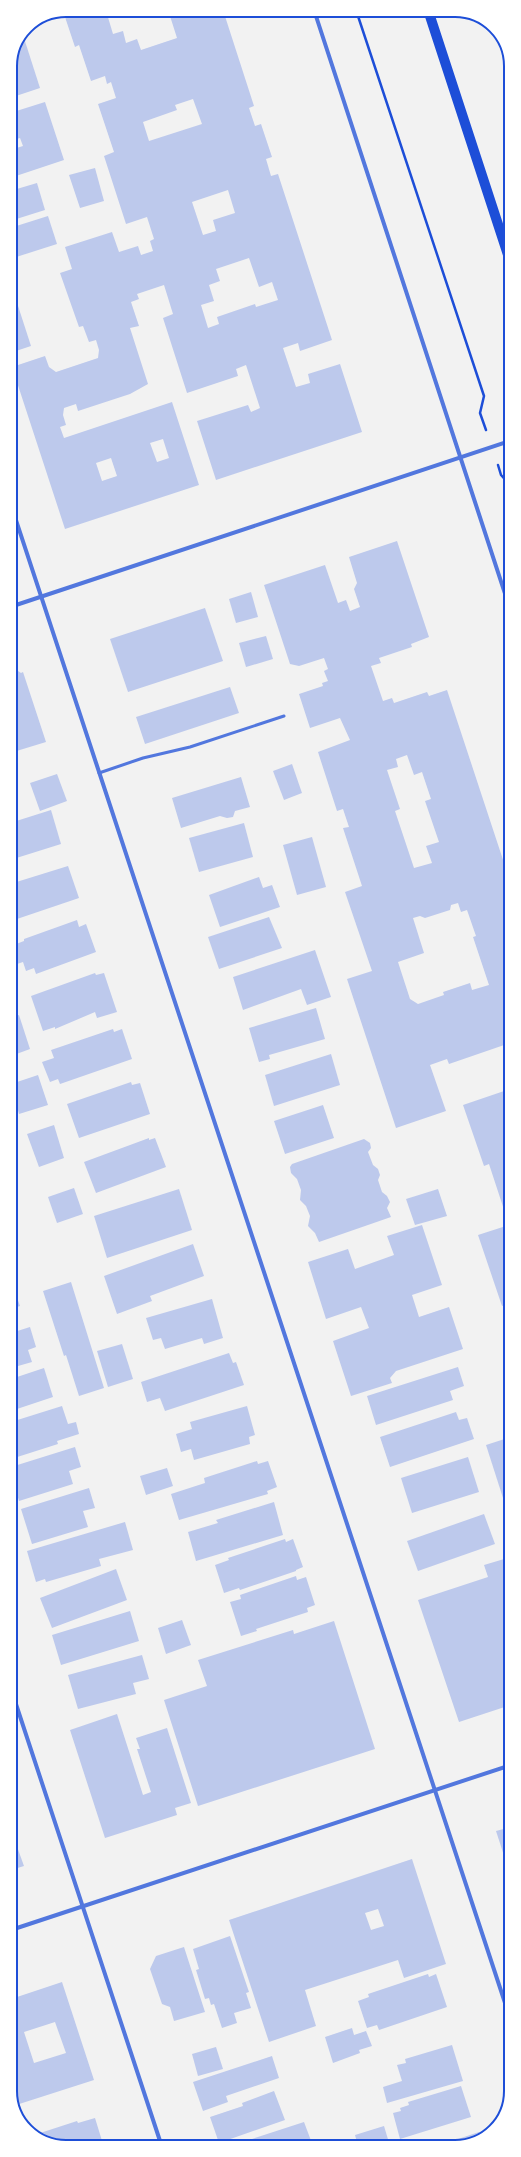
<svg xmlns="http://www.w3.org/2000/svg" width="521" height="2157" viewBox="0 0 521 2157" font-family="'Golos Text',sans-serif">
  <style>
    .building { fill: #bdc9ec; fill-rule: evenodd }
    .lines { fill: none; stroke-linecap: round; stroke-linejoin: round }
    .path { stroke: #1d4ed8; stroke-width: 2.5 }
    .service { stroke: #5277de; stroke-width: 3 }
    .minor { stroke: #5277de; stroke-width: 4 }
    .primary { stroke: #1d4ed8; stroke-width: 10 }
    .rim { fill: none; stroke: #1d4ed8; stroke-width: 2 }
  </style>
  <rect width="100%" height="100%" fill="#f2f2f2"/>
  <g class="building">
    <path d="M66 10H118L107 14 113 34 123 31 126 43 137 39 141 50 177 38 170 16 182 10H223L254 106 249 108 255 126 261 124 272 157 266 159 271 176 278 174 332 340 300 351 298 343 283 348 296 387 310 383 308 374 340 364 362 432 216 480 197 421 248 405 251 412 260 408 246 365 236 369 238 376 187 393 163 318 173 314 164 285 137 294 139 299 131 302 139 326 130 328 148 384 130 394 78 411 76 404 64 408 63 415 66 425 60 427 64 438 172 402 199 485 65 529 12 367 45 356 49 367 56 372 98 358 99 350 96 340 89 342 83 326 79 327 60 273 72 269 65 247 112 232 119 252 138 246 141 255 153 251 150 241 154 239 147 217 126 224 104 156 114 152 98 104 116 98 111 82 107 84 105 76 91 81 79 45 75 47 63 11ZM193 99 202 124 149 141 143 122 177 110 175 105ZM228 190 235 213 213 220 216 231 203 235 192 202ZM249 258 259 287 272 282 278 300 256 307 255 304 217 317 219 324 208 328 201 305 214 301 209 285 220 281 216 269ZM163 439 169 458 157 462 150 443ZM111 458 117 476 102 481 96 463Z"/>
    <path d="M23 35 40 88 10 98V65Z"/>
    <path d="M45 102 64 160 10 178V150L23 146 20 138 10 141V113Z"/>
    <path d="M95 168 104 201 80 208 69 175Z"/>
    <path d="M37 183 45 210 10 221V191Z"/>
    <path d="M48 216 57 244 10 259V228Z"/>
    <path d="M10 281 31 346 10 353Z"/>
    <path d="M397 541 429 637 411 644 412 647 379 658 381 663 371 666 383 701 392 698 394 703 427 692 429 696 447 690 510 881V1043L449 1064 447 1059 430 1065 446 1111 396 1128 347 979 372 971 345 892 362 886 343 828 349 827 343 809 337 811 318 752 350 740 340 718 310 728 299 694 323 686 322 683 328 681 324 671 328 669 324 658 299 666 290 664 264 585 325 565 338 603 346 600 350 611 360 607 354 589 357 583 349 557ZM407 755 414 775 422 772 431 799 425 801 439 842 426 846 432 863 414 868 395 811 400 809 387 770 398 767 396 759ZM458 903 461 912 467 910 476 936 473 937 489 985 472 990 470 983 443 992 444 995 418 1004 410 999 398 962 424 953 413 918 420 916 425 918 450 910 451 905Z"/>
    <path d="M251 592 258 617 236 623 229 599Z"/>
    <path d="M205 608 223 661 128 692 110 639Z"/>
    <path d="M266 636 273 659 246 667 239 643Z"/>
    <path d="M15 669 21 673 23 672 46 742 10 753V671Z"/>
    <path d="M230 687 239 713 145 744 136 717Z"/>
    <path d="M292 764 302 793 284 800 273 771Z"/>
    <path d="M57 774 67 801 40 811 30 783Z"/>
    <path d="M241 777 250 807 235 811 233 817 227 818 220 816 181 828 172 798Z"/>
    <path d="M51 810 61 844 10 860V823Z"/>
    <path d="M244 823 253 857 199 872 189 838Z"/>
    <path d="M312 837 326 887 297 895 283 845Z"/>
    <path d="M68 866 79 898 14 920 10 908V884Z"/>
    <path d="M259 877 263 888 272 885 280 907 220 927 209 895Z"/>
    <path d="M269 917 282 948 219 969 208 937Z"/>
    <path d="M77 920 79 927 86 924 96 952 36 974 34 968 26 971 23 962 17 964 11 946 24 941V939Z"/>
    <path d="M315 950 331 997 307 1005 301 989 243 1010 233 977Z"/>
    <path d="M95 973 96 975 104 973 117 1012 97 1018 95 1012 55 1029V1027L43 1031 31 996Z"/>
    <path d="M316 1008 325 1039 269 1055 270 1059 259 1062 249 1028Z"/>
    <path d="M19 1015 30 1049 11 1056 10 1018Z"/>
    <path d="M113 1029 114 1032 122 1029 132 1059 60 1084 58 1079 50 1082 42 1062 54 1058 51 1050Z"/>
    <path d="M331 1054 340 1085 274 1106 265 1075Z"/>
    <path d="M38 1075 48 1105 19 1114 11 1084Z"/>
    <path d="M131 1082 132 1085 140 1083 150 1114 79 1138 67 1104Z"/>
    <path d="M510 1089 511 1302 502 1306 478 1235 509 1225 489 1164 484 1166 463 1105Z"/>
    <path d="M323 1105 334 1138 285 1154 274 1121Z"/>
    <path d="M54 1125 64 1158 39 1167 27 1134Z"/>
    <path d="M149 1138V1140L155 1138 166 1167 96 1193 84 1162Z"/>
    <path d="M364 1139 370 1143 371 1148 368 1152 373 1165 378 1169 380 1175 378 1180 382 1192 387 1196 390 1202 387 1208 391 1217 319 1242 315 1233 308 1226 310 1216 306 1206 300 1200 301 1190 297 1179 291 1173 290 1167 292 1164Z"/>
    <path d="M74 1188 83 1214 57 1223 48 1197Z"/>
    <path d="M179 1189 192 1230 107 1258 94 1216Z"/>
    <path d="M438 1189 447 1216 415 1225 406 1199Z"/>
    <path d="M422 1225 442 1285 412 1295 419 1317 449 1307 463 1349 396 1371 390 1378 392 1383 351 1396 333 1341 369 1328 361 1307 326 1319 308 1262 348 1249 355 1269 394 1255 387 1236Z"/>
    <path d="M193 1244 204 1276 150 1296 152 1301 117 1314 104 1276Z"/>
    <path d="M71 1282 104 1388 79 1396 66 1355 64 1356 43 1291Z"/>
    <path d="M15 1292 20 1306 14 1308 18 1320 11 1322V1293Z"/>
    <path d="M212 1299 223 1338 204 1344 202 1338 165 1349 161 1338 153 1340 146 1318Z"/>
    <path d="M30 1327 36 1347 28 1350 32 1362 11 1368V1333Z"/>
    <path d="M122 1344 133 1379 108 1387 97 1351Z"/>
    <path d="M229 1353 233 1363 236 1362 244 1385 165 1411 160 1398 147 1402 141 1382Z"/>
    <path d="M458 1367 464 1386 450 1391 453 1400 376 1425 367 1396Z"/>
    <path d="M44 1368 53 1397 11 1411V1379Z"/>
    <path d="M62 1406 68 1424 76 1422 79 1434 57 1441 58 1444 11 1459V1422Z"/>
    <path d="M247 1406 255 1435 249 1437 250 1444 194 1460 191 1449 181 1452 176 1434 192 1429 190 1422Z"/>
    <path d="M456 1412 459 1420 467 1418 474 1439 390 1467 380 1437Z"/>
    <path d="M511 1437V1496L503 1498 486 1445Z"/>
    <path d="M75 1447 81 1467 69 1471 73 1484 19 1501 11 1474V1467Z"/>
    <path d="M468 1457 479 1492 412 1513 401 1478Z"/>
    <path d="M257 1461 258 1464 268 1461 277 1487 267 1491 268 1494 179 1520 171 1494 205 1483 204 1478Z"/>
    <path d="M167 1468 173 1486 146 1495 140 1476Z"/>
    <path d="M89 1488 95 1508 83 1511 88 1527 32 1544 21 1509Z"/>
    <path d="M274 1502 283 1535 196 1561 188 1532 218 1523 216 1520Z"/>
    <path d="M484 1514 495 1544 418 1571 407 1541Z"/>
    <path d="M125 1522 133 1550 99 1559 101 1566 46 1582 45 1579 36 1582 27 1551Z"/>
    <path d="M285 1539 286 1542 293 1539 303 1567 296 1570V1571L240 1590 239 1588 224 1593 215 1565 229 1560 228 1558Z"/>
    <path d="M511 1557V1705L459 1722 418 1600 488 1577 484 1565Z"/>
    <path d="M116 1569 127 1600 52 1628 40 1598Z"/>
    <path d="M296 1576 297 1580 306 1577 315 1605 307 1608 308 1612 256 1629 257 1631 241 1636 230 1602 241 1599 240 1595Z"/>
    <path d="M130 1611 139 1641 61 1665 52 1635Z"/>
    <path d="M182 1620 191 1645 166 1654 158 1628Z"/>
    <path d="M334 1621 375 1749 198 1806 164 1700 207 1686 198 1660 293 1630 294 1634Z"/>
    <path d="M142 1655 149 1679 133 1683 136 1694 78 1709 68 1675Z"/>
    <path d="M117 1714 143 1795 151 1792 137 1749H140L136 1738 167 1728 191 1803 175 1808 177 1815 105 1838 70 1730Z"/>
    <path d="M511 1827V1877L496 1831Z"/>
    <path d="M11 1830 24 1866 11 1870Z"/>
    <path d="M412 1859 446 1964 404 1978 398 1960 305 1990 316 2026 269 2042 229 1920ZM378 1909 384 1926 371 1930 365 1913Z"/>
    <path d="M230 1936 249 1992 246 1993 251 2008 234 2013 237 2023 222 2028 214 2004 211 2005 209 1998 205 1999 196 1970 199 1969 193 1949Z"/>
    <path d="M184 1947 205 2012 174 2021 170 2007 162 2004 150 1969 156 1956Z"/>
    <path d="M428 1974 429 1977 436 1974 447 2007 379 2030 377 2025 367 2028 358 2001 369 1997 368 1994Z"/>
    <path d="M62 1982 94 2080 13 2106 11 2102V1999ZM55 2022 66 2053 34 2063 24 2032Z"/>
    <path d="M352 2028 354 2035 366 2031 372 2046 359 2050 360 2053 333 2063 325 2037Z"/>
    <path d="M452 2045 463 2081 387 2103 383 2087 402 2081 397 2065 406 2063 405 2059Z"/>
    <path d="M216 2047 223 2069 198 2076 192 2054Z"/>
    <path d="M272 2056 279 2078 226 2096 228 2102 203 2111 193 2082Z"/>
    <path d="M461 2086 471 2117 400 2139 393 2113 401 2111 400 2108 409 2105 408 2102Z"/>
    <path d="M274 2091 285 2120 219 2143 210 2117 243 2106 242 2103Z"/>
    <path d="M95 2118 103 2144 92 2147H62L34 2135 77 2121 78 2123Z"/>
    <path d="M304 2122 313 2146H242L253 2142 252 2139Z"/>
    <path d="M384 2126 390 2146H358L355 2135Z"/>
    <path d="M479 2132 480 2138 466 2146H437Z"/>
  </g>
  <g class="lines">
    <g class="path">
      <path d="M356 10 484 396 480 413 486 430"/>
      <path d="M498 465 501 475 510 485"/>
    </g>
    <path class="service" d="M99 773 143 758 190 747 284 716"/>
    <g class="minor">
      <path d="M314 10 510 609"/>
      <path d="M10 502 511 2021"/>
      <path d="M10 607 510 441"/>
      <path d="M11 1689 162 2147"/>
      <path d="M11 1930 511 1765"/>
    </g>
    <path class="primary" d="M428 10 510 261"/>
  </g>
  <path d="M0 0H521V2157H0ZM66 17H455A49 49 0 0 1 504 66V2091A49 49 0 0 1 455 2140H66A49 49 0 0 1 17 2091V66A49 49 0 0 1 66 17Z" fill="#fff" fill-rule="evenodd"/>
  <path class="rim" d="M66 17H455A49 49 0 0 1 504 66V2091A49 49 0 0 1 455 2140H66A49 49 0 0 1 17 2091V66A49 49 0 0 1 66 17Z"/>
</svg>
